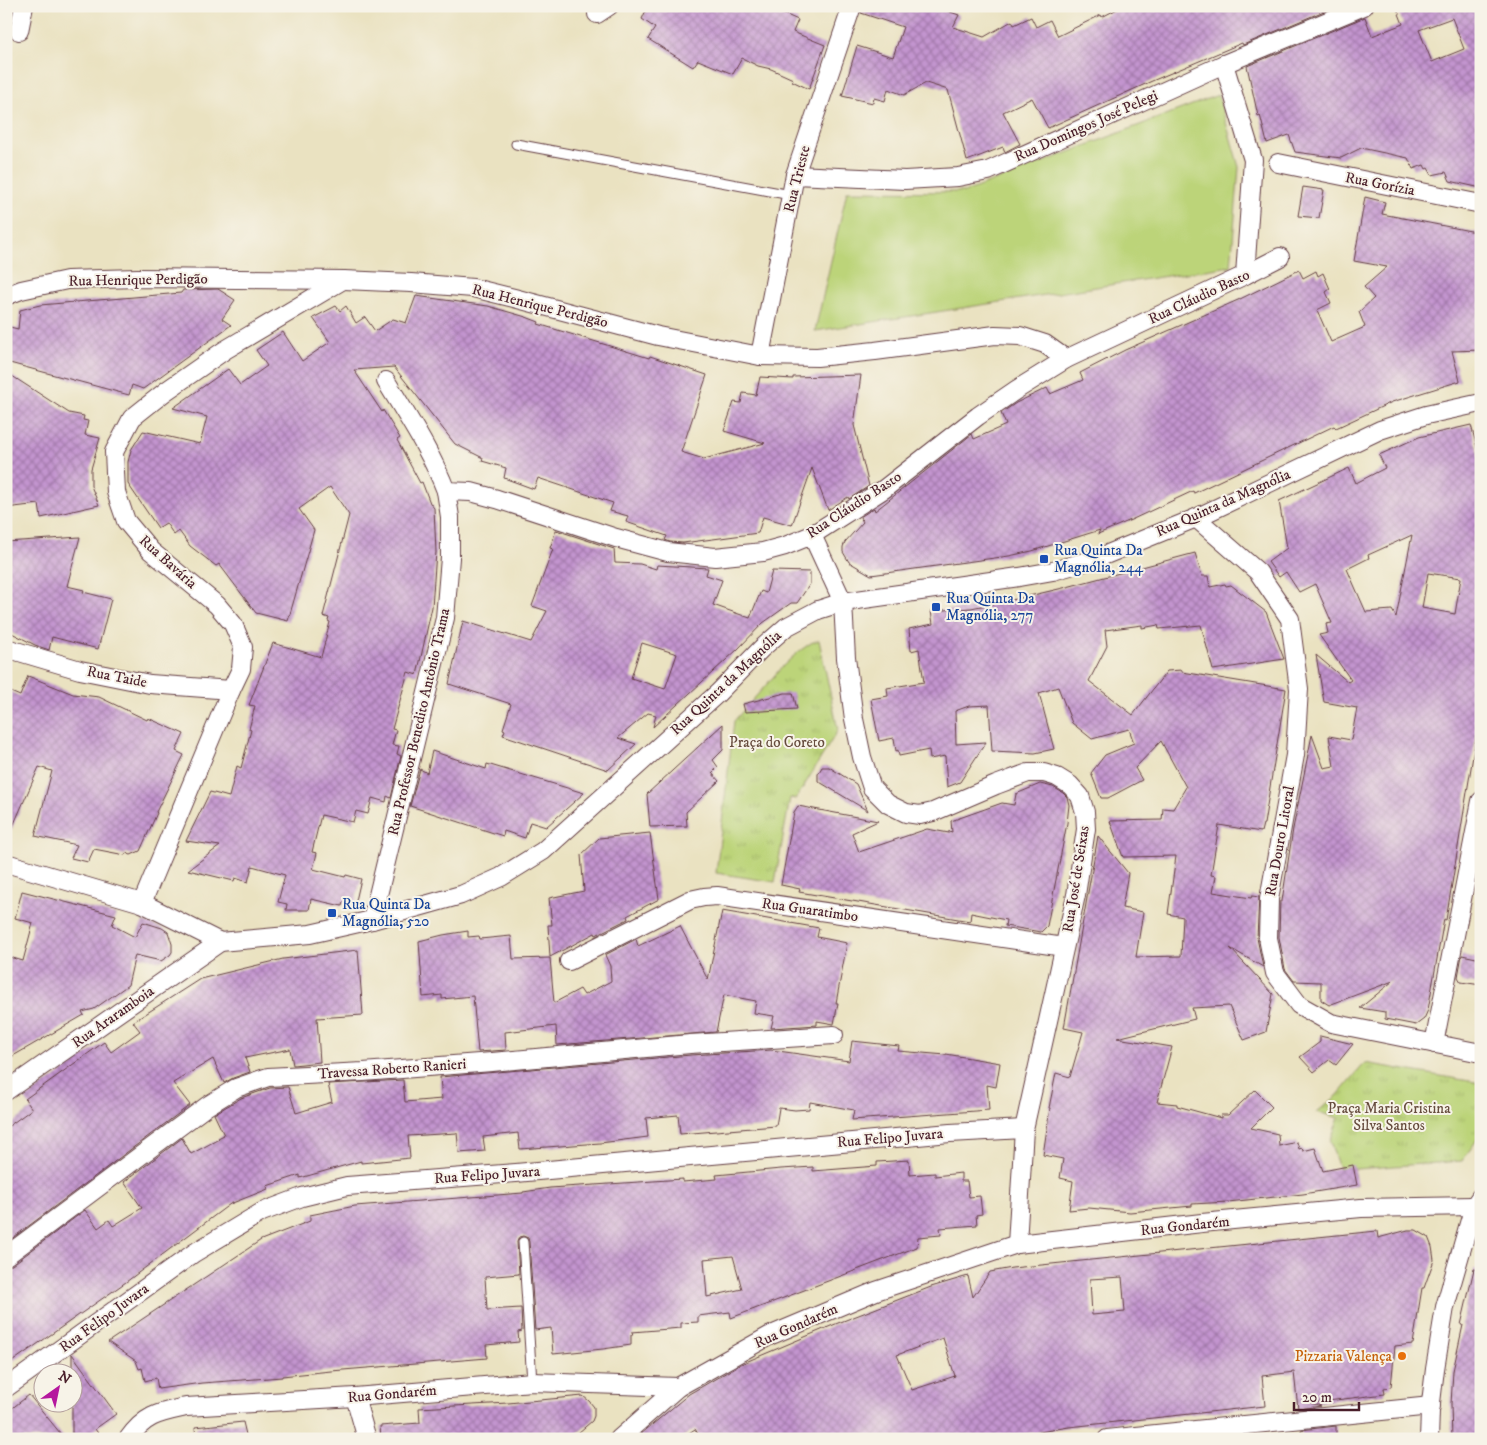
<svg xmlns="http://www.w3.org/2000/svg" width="1487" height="1445" viewBox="0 0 1487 1445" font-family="'IM FELL DW Pica',serif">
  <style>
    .grass { fill: url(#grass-tufts); stroke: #837a52 }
    .garden { fill: #bcd479; stroke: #837a52 }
    .building { fill: url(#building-cross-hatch); fill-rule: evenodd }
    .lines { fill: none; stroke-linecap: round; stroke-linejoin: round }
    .lane-casing { stroke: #623c42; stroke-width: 11 }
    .street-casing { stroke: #623c42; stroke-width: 20 }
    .lane { stroke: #fff; stroke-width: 9 }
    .street { stroke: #fff; stroke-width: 18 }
    .transit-dot { fill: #1a4fb4; stroke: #f7f3e8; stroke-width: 2 }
    .food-dot { fill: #e8710a; stroke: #f7f3e8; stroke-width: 2 }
    .labels { text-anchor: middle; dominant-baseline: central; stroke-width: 4; stroke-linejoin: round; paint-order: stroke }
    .street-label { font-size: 15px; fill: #4a1f2b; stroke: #f7f3e8 }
    .transit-label { font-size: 15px; fill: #164399; stroke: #f7f3e8; text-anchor: start }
    .park-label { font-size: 15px; fill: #664c3e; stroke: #f7f3e8 }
    .food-label { font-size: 15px; fill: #c56008; stroke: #f7f3e8; text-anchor: end }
  </style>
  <defs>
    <pattern id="grass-tufts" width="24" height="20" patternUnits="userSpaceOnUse" patternTransform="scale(1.25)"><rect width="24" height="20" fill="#bcd479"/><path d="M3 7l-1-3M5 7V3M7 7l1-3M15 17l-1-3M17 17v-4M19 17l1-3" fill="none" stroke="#a3b669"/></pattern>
    <pattern id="building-cross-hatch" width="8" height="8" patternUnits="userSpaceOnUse" patternTransform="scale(1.25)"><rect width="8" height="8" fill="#c394cf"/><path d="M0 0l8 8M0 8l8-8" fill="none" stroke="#a078a8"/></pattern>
  </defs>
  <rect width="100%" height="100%" fill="#f7f3e8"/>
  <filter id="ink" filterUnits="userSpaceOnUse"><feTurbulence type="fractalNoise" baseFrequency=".02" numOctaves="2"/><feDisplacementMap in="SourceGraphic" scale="10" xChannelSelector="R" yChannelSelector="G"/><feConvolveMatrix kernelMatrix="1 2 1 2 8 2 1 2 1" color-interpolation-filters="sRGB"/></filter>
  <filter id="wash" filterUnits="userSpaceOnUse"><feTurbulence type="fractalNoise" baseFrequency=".0096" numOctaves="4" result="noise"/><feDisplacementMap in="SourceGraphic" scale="20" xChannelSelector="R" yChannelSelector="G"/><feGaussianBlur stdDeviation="1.12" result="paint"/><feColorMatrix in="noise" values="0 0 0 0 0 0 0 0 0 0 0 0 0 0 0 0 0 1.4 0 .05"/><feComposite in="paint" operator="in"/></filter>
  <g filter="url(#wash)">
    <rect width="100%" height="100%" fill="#eae2c1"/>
    <g class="grass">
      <path d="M819 640 838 730 796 799 790 798 775 882 716 873 734 721 783 666 798 652 811 643Z"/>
      <path d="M1365 1063 1481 1083V1134L1462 1161 1355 1169 1340 1172 1330 1141 1339 1118 1317 1112 1337 1096Z"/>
    </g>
    <path class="garden" d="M1218 95 1239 167 1231 266 815 331 847 191 965 192Z"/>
    <g id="blocks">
      <g class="building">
        <path d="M648 6H766L798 20 793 32 825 45 809 89 792 81 793 79 771 69 758 66 742 58 733 74 698 60 693 67 648 39 655 28 642 19Z"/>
        <path d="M862 6H933L959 15 953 27 984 37 1012 21 1014 25 1031 17 1036 27 1050 20 1058 36 1101 15 1102 17 1123 6H1336L1243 45 1242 43 1152 81 1048 128 1032 98 1003 112 1020 144 1005 152 1003 147 967 161 948 90 926 83 904 95 888 89 885 101 874 98 873 103 842 96 857 46 893 57 903 27 861 13Z"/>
        <path d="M1396 6H1481V188L1450 181 1446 172 1432 175 1428 168 1426 169 1424 165 1413 169 1408 158 1361 148 1341 158 1295 152 1289 135 1267 143 1260 115 1258 116 1247 66 1365 17 1372 36 1403 24ZM1452 18 1464 49 1432 62 1419 30Z"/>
        <path d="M1303 187 1324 190 1319 218 1298 216Z"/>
        <path d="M1365 197 1385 202 1382 214 1481 233V350L1452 351 1460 381 1392 402 1336 428 1334 426 1194 493 1193 491 1131 520 1098 534 1100 530 1032 551 1009 556 871 575 849 562 843 552V547L845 542 863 522 860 517 874 508 875 511 972 434 974 439 1006 425 1001 413 1016 403 1047 388 1050 394 1083 380 1080 373 1125 350 1238 300 1299 270 1303 278 1316 271 1318 276 1323 273 1330 289 1326 292 1331 303 1317 310 1331 342 1365 327 1359 312 1374 298 1364 287 1387 267 1354 261Z"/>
        <path d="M218 289 235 300 222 319 231 325 143 389 132 385 129 395 6 362V326L18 329 20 310 40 305 181 293 183 290Z"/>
        <path d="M416 296 488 306 526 317 539 322 538 324 649 358 650 356 707 375 681 452 704 459 765 443 724 431 734 402 741 403 743 393 756 395 760 377 793 379V377L861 375 854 425 869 486 849 499 848 497 828 510 812 468 792 525 763 517 758 533 683 543 670 542 665 540 667 536 626 522 628 516 610 511 613 503 538 478 534 489 504 478 506 468 482 461 483 458 455 444 394 367 354 370 382 412 383 410 400 438 397 440 420 483 422 482 430 503 434 508 436 552 432 607 417 675 408 672 392 729 396 730 392 745 399 746 397 754 401 756 391 798 387 796 386 802 372 798 368 814 356 811 353 822 321 815 312 852 317 853 313 869 345 877 346 875 361 879 355 905 343 902 342 906 311 899 309 910H286L287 904 278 902 285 875 252 866 248 882 235 878 234 881 188 870 220 846 186 841 210 792 229 797 237 766 241 768 251 730 249 729 255 706 249 705 273 643 321 657 330 622 328 621 329 618 323 616 349 515 330 487 299 509 314 530 288 621 256 613 219 564 216 566 190 546 179 531 174 535 166 523 158 528 128 484V462L131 450 143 431 200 444 207 417 173 408 228 369 240 385 267 366 256 350 283 332 302 361 330 342 313 318 336 306 340 311 346 306 356 323 365 317 375 331 393 319 406 323Z"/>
        <path d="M6 372 69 413 84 416 83 420 88 421 85 435 100 438 91 469V486L99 505 41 518 39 504 6 508Z"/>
        <path d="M1471 425 1481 463V707L1446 920 1444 919 1428 1010 1424 1019 1416 1025 1385 1019V1012L1360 1008 1393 981 1329 1005 1321 1000V982L1294 981 1285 969 1279 937 1280 901H1282L1293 829 1312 735 1324 768 1334 766 1329 736 1351 740 1357 708 1324 702 1316 655 1348 682 1351 680 1319 635 1328 633 1326 624 1332 623 1315 584 1299 592 1286 572 1279 577 1268 562 1287 548 1279 501 1349 468 1356 483 1385 468 1379 455 1419 437ZM1412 535 1396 617 1392 610 1366 612 1347 569 1369 558 1368 555ZM1428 573 1461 578 1455 614 1422 608Z"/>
        <path d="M556 530 614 549 615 563 640 564 656 569 657 565 708 568 706 575 722 580 713 605 750 618 761 591 766 593 772 571 810 572V584L797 603H791L763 623 738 649 653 727 656 715 648 713 618 738 636 744 608 770 503 735 505 730 503 729 511 704 449 684 463 621 531 642 547 611 532 606 553 549 550 548ZM642 643 677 654 665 689 631 678Z"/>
        <path d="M80 537 67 586 84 590 83 592 111 599 98 649 52 637 49 650 35 645 6 630V542Z"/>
        <path d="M1195 553 1202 576H1208L1210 587 1225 584 1226 586 1231 585 1266 612 1284 659 1213 670 1201 625 1159 629 1158 625 1142 628V625L1105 630 1107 646 1089 681 1133 715 1167 671 1182 670V672L1286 689 1264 824H1263L1261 832 1219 825 1211 875 1216 876 1213 892 1251 898 1252 896 1259 897 1257 938 1263 967 1230 948 1273 994 1266 1032 1244 1040 1229 1006 1192 1008 1195 1019 1117 1038 1172 1047 1157 1102 1177 1104V1106L1221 1118V1115H1228L1255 1090 1272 1107 1251 1128 1278 1134 1279 1146 1297 1142 1299 1149 1302 1148 1303 1151 1315 1148 1323 1171 1353 1165 1357 1185 1303 1194 1228 1202 1192 1204V1206L1130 1212 1089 1208 1069 1210 1073 1181 1060 1178 1063 1159 1043 1155 1050 1108H1049L1056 1073 1070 1077 1083 1032 1064 1028 1098 836 1128 873 1122 908 1143 912 1136 957 1181 956 1183 917 1168 914 1176 856 1123 857 1110 821 1162 820 1163 808 1173 809 1186 787 1161 741 1135 768 1142 780 1108 798H1101L1091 773 1105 755 1134 743 1129 729 1092 739 1072 723 1058 687 1039 693 1054 749 1035 753 992 751 989 705 969 706 955 711 956 744 986 742 960 782 947 787 945 756 930 759 929 750 899 756 898 750 896 751 894 738 879 741 871 699 888 696 887 688 924 682 919 649 911 651 909 629 933 624 931 611 971 608 1012 600 1063 588Z"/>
        <path d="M28 676 73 694 99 697 147 720 148 718 184 734 176 751 184 755 156 812 157 813 140 851 131 855 126 853 125 855 94 849 88 862 71 858 77 845 35 836 52 771 39 767 6 842V690L20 696Z"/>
        <path d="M785 693H793L797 709 745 712 743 704Z"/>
        <path d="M723 724V750L713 760 718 767 712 773 719 781 686 812 687 826 650 827 647 794Z"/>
        <path d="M432 751 486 769 487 764 584 793 546 827 530 822 525 838 504 831 503 836 410 806 420 769 427 773Z"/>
        <path d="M822 767H829L856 784 868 811 818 781V774Z"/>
        <path d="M1040 784 1053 787 1063 793 1067 797 1069 805 1067 823 1047 926 1041 932 1005 926 1006 920 971 913 970 921 799 892 800 889 781 885 794 812 798 806 878 821 852 833 859 852 927 829 949 833V831L952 832 951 821 1002 803 1014 805 1016 794Z"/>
        <path d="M650 833 659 899 627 916 628 919 596 935 595 933 550 957 548 925H552L549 898 584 891 581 855 599 838Z"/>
        <path d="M22 891 116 915 112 925 135 937 143 922 162 928 168 932 172 944V952L170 955 161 961 135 955 128 985 94 1009 82 1012 84 1015 6 1060V956L23 961 33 923 15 918Z"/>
        <path d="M722 911 819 928 817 937 847 943 836 1003H838L834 1024 817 1021V1025L771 1028 774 1016 754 1013 756 1001 724 995 716 1032 557 1045 556 1026 505 1032 506 1050 478 1052 473 996 442 999V995L423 997 419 941 443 935 468 931V937L479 936 480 939 511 936 513 959 550 958 554 1003 580 989 584 995 611 981 610 966 605 955 636 939 638 946 680 926 708 980Z"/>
        <path d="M358 950 363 1015 317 1018 320 1062 293 1065 290 1049 245 1058 250 1072 233 1078 224 1083 213 1059 173 1083 190 1105 6 1243V1128L32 1109 25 1099 104 1042 111 1052 140 1031 133 1022 200 979 283 959Z"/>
        <path d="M1462 955 1481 959V985L1461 982 1458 977Z"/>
        <path d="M1320 1036 1353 1044 1336 1065 1329 1060 1314 1072 1300 1057 1320 1042Z"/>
        <path d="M852 1041 899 1046 898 1051 946 1055V1054L1000 1063 996 1087 987 1085 989 1110 852 1120 854 1110 810 1102 809 1109 795 1110 779 1108 776 1126 680 1134 678 1115 646 1118 648 1137 600 1143 520 1149 518 1133 483 1137 485 1151 459 1153 457 1133 408 1136 410 1158 361 1163V1161L300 1178V1175L267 1186 268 1189 230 1204 126 1282 6 1366V1266L12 1265 85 1210 98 1228 109 1220 113 1226 142 1208 124 1182 182 1138 191 1154 219 1139 218 1138 224 1135 214 1114 241 1098 270 1088 288 1087 296 1113 332 1102 328 1084 403 1080 405 1102 442 1099 440 1077 691 1055 771 1050 849 1061Z"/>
        <path d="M909 1160 910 1175 935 1173V1176L961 1173V1181H967L969 1197 980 1196 982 1214 976 1215 977 1225 940 1228 941 1235 918 1237 917 1247 731 1318 730 1312 698 1316V1322L681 1323V1328L632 1332 633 1335H631V1345L603 1349 553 1354 551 1328 535 1330 529 1242 528 1238 523 1236 519 1237 517 1242 519 1274 485 1277 487 1310 521 1308 522 1331 518 1332 519 1342 486 1345 487 1358 331 1371 282 1376V1377L202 1383 158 1389 156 1378 145 1381 142 1368 139 1369 136 1361 108 1342 261 1240 310 1221V1215L355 1206 523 1193V1192L550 1188 683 1179V1182L717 1179 716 1175 781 1169 813 1167V1171L877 1166V1162ZM733 1256 742 1289 707 1297 704 1259Z"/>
        <path d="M1408 1230H1416L1428 1237 1432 1247 1434 1260 1424 1288H1422L1413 1344 1395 1346 1391 1387 1384 1388 1385 1394 1311 1403 1321 1406 1298 1409 1294 1372 1262 1376 1265 1406 1069 1427 998 1439H701L695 1429 680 1439H635L689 1394 741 1364 838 1323 931 1287 968 1276 973 1297 990 1272 1012 1268 1377 1231 1378 1238ZM1122 1277 1125 1312 1092 1315 1090 1279ZM943 1338 955 1376 912 1390 897 1355Z"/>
        <path d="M1474 1269 1481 1270 1480 1439H1452L1451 1404 1453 1371 1463 1325H1461Z"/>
        <path d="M72 1354 116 1414 95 1429 102 1439H72Z"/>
        <path d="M29 1395 65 1439H6V1413Z"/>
        <path d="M583 1396 589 1401 594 1407V1416L592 1421 571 1439H381L380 1426 420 1423 419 1408 508 1403Z"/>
        <path d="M243 1422 247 1439H196L195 1427Z"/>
        <path d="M1336 1426V1439H1302L1301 1430Z"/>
      </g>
    </g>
  </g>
  <g filter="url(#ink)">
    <use href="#blocks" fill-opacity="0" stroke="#623c42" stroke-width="1"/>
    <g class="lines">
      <defs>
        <g id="lane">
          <path d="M516 144 791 195"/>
          <path d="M523 1242 532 1382"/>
        </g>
        <g id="street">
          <path d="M597 14 609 6"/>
          <path d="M19 31 24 6"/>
          <path d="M1224 64 1253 160 1245 275"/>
          <path d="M1278 163 1481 204"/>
          <path d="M795 175 905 180 958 177 988 171 1224 64 1364 6"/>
          <path d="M6 296 21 290 67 280 138 278 344 280 411 283 473 288 514 298 658 336 760 356 817 357 875 351 995 335 1020 336 1045 344 1066 359"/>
          <path d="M760 356 795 175 852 6"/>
          <path d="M386 381C407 416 431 452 446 491L471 492 497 499 616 538 668 552 715 557 763 552 785 546 812 535 884 489 978 416 1016 390 1066 359 1245 275 1280 257"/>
          <path d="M1196 518 1258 572 1290 619 1299 689 1295 755 1269 899 1268 938 1275 973 1299 1005 1331 1023 1481 1053"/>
          <path d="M812 535 843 602 846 658 854 719 862 757 872 788 888 804 906 813 920 815 933 812 996 785 1028 773H1044L1057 777 1070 785 1080 796 1085 812 1086 829 1076 895 1024 1129 1017 1244"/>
          <path d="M6 648 80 670 150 684 231 690"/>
          <path d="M6 863 142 903 220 942 310 934 372 920 461 895 501 877 543 851 718 693 761 649 786 627 818 610 843 602 1019 577 1053 571 1098 558 1196 518 1380 430 1426 415 1481 403"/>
          <path d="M142 903 231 690 241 669 243 647 233 624 217 605 151 551 126 521 116 492 114 452 132 418 166 391 225 350 343 280"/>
          <path d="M372 920 445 618 450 558V517L446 491"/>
          <path d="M569 961 690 900 704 897 717 896 1064 947"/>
          <path d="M1434 1044 1481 801"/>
          <path d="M6 1091 220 942"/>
          <path d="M6 1256 207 1106 236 1088 268 1077 363 1072 492 1062 690 1044 834 1035"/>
          <path d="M6 1388 194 1253 262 1212 302 1197 347 1186 516 1173 950 1133 1024 1129"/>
          <path d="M355 1397 367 1439"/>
          <path d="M128 1439C145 1415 158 1413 186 1407L355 1397 532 1382 678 1387 769 1336 876 1291 1017 1244 1202 1223 1361 1208 1474 1206"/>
          <path d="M619 1439 678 1387"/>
          <path d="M1107 1439 1431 1406"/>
          <path d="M1429 1439 1430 1411 1435 1369 1445 1307 1474 1206 1481 1196"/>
        </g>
      </defs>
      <use href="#lane" class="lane-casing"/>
      <use href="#street" class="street-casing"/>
      <use href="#lane" class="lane"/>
      <use href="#street" class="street"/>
    </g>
  </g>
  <g class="transit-dot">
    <rect x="1039" y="554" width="10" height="10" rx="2.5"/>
    <rect x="931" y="602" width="10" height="10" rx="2.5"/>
    <rect x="327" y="908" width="10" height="10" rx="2.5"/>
  </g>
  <circle class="food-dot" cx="1402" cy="1356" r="5"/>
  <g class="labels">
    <g class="street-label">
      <text transform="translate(1086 126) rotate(-24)">Rua Domingos José Pelegi</text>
      <text transform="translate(797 179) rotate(-76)">Rua Trieste</text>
      <text transform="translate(1380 184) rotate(11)">Rua Gorízia</text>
      <text transform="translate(138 280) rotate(-1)">Rua Henrique Perdigão</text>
      <text transform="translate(1199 297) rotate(-25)">Rua Cláudio Basto</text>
      <text transform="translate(540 306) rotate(14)">Rua Henrique Perdigão</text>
      <text transform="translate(1223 503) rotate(-24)">Rua Quinta da Magnólia</text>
      <text transform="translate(854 505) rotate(-33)">Rua Cláudio Basto</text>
      <text transform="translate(168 562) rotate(42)">Rua Bavária</text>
      <text transform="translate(117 677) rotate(11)">Rua Taide</text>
      <text transform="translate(726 683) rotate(-43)">Rua Quinta da Magnólia</text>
      <text transform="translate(419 722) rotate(-77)">Rua Professor Benedito Antônio Trama</text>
      <text transform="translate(1280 841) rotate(-80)">Rua Douro Litoral</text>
      <text transform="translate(1076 879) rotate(-81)">Rua José de Seixas</text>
      <text transform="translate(810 910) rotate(8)">Rua Guaratimbo</text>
      <text transform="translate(113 1017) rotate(-35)">Rua Araramboia</text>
      <text transform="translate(392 1069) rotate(-4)">Travessa Roberto Ranieri</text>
      <text transform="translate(890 1138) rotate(-5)">Rua Felipo Juvara</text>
      <text transform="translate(487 1175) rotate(-4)">Rua Felipo Juvara</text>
      <text transform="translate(1185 1226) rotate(-6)">Rua Gondarém</text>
      <text transform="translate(104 1318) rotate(-36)">Rua Felipo Juvara</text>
      <text transform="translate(796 1326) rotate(-24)">Rua Gondarém</text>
      <text transform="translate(392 1394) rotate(-5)">Rua Gondarém</text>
    </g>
    <g class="transit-label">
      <text x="1054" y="550">Rua Quinta Da<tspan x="1054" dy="17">Magnólia, 244</tspan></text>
      <text x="946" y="598">Rua Quinta Da<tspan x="946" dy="17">Magnólia, 277</tspan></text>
      <text x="342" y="904">Rua Quinta Da<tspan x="342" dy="17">Magnólia, 520</tspan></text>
    </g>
    <g class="park-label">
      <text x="777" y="742">Praça do Coreto</text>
      <text x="1389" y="1108">Praça Maria Cristina<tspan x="1389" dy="17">Silva Santos</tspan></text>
    </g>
    <g class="food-label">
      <text x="1392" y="1356">Pizzaria Valença</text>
    </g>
  </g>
  <rect width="1487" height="1445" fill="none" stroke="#f7f3e8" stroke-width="25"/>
  <g transform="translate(58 1388) rotate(33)"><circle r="24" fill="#f7f3e8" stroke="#b29e9c"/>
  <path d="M0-4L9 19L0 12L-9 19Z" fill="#b5179e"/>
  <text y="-8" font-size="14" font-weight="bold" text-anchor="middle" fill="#4a1f2b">N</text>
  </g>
  <path d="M1294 1402v8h65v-8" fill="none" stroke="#4a1f2b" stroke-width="2.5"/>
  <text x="1302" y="1402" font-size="15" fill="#4a1f2b" stroke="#f7f3e8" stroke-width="4" paint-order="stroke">20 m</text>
</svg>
